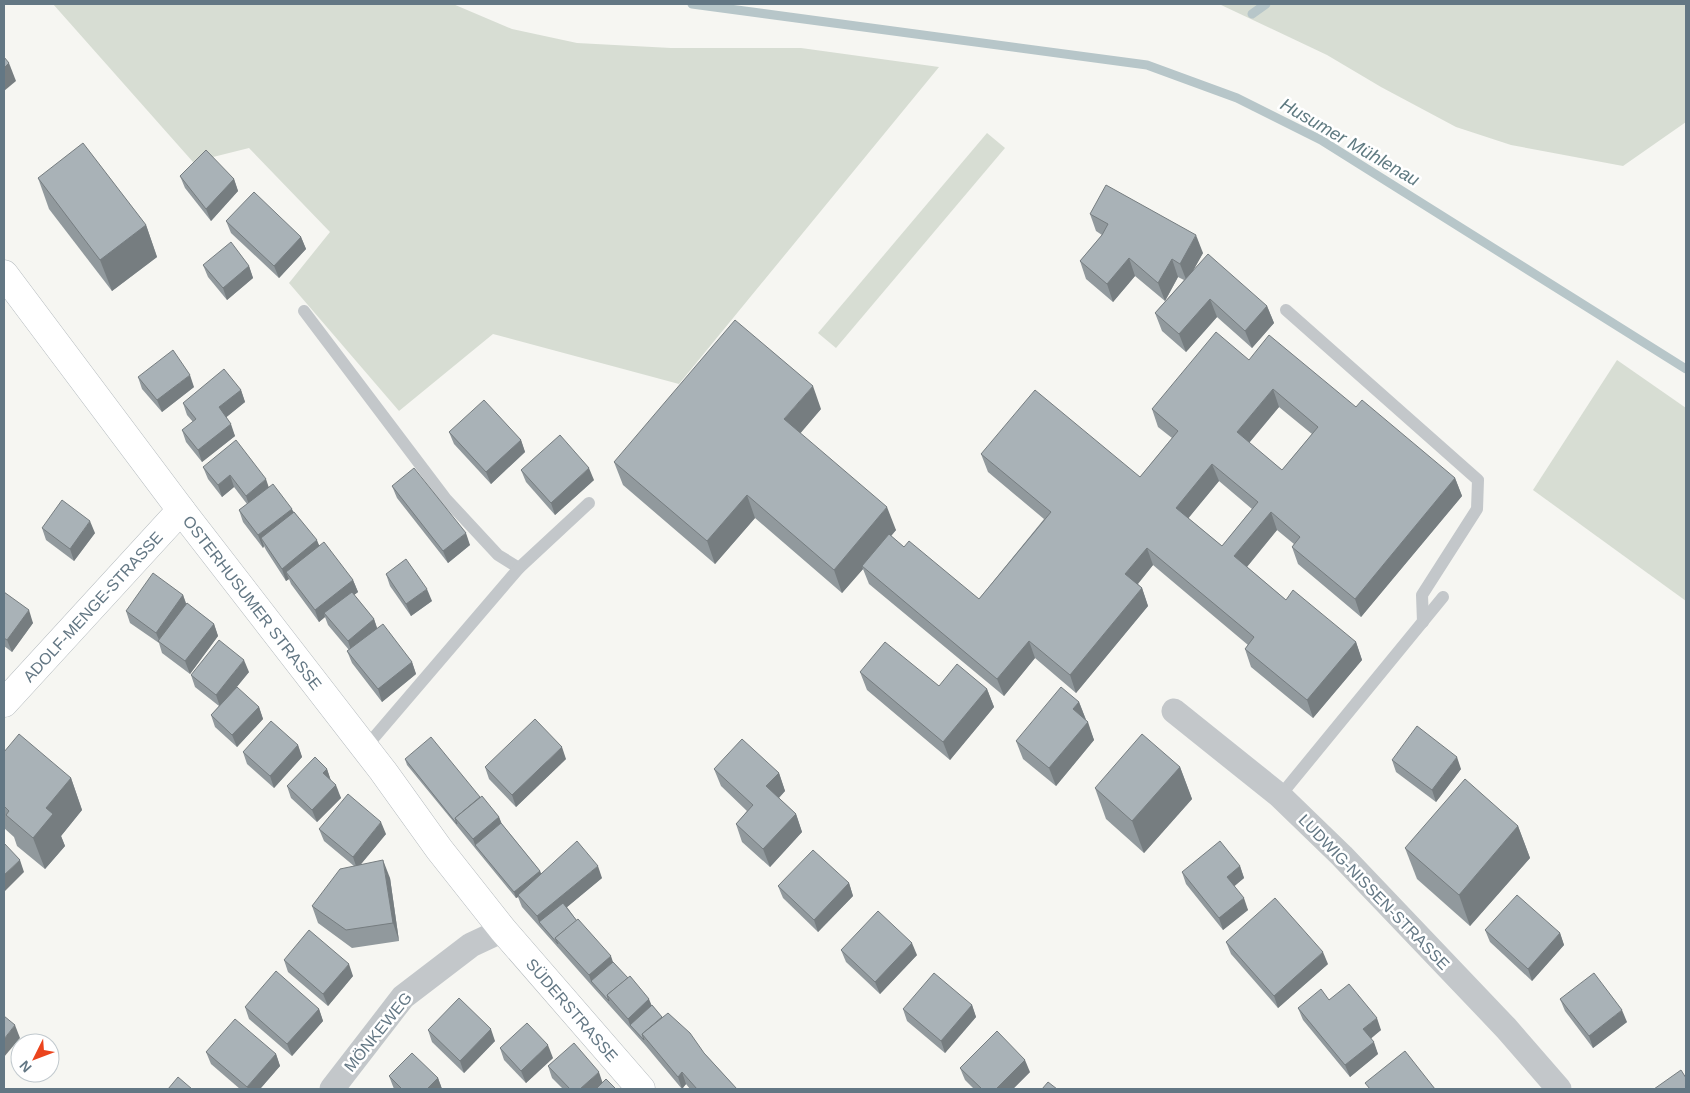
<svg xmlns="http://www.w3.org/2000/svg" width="1690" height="1093" viewBox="0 0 1690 1093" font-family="Arial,sans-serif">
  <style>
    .green { fill: #d7ddd3 }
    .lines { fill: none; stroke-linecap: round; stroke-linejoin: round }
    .stream { stroke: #b7c6c9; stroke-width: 9 }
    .secondary-casing { stroke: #b3b9bd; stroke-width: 29 }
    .service { stroke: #c3c7ca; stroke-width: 12 }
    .minor { stroke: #c3c7ca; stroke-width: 25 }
    .secondary { stroke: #fff; stroke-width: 28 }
    .wall { fill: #91999d; fill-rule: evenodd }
    .shaded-wall { fill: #767d80 }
    .building { fill: #a9b2b7; stroke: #767d80; fill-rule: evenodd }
    .labels { text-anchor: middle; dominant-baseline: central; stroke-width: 5; stroke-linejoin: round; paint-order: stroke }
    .street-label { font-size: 16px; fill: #637784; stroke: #fff }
    .water-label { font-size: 18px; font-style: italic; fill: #5f7a81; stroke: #fff }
  </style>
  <rect width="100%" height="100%" fill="#f6f6f2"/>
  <g class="green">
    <path d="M53 4H453L512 29 577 43 671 48H801L939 67 679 384 493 334 399 411 289 283 330 232 249 148 193 162Z"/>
    <path d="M1219 4H1686V122L1623 166 1511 145 1456 127 1381 87 1327 55Z"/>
    <path d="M987 133 1005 148 836 348 818 333Z"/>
    <path d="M1617 360 1686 408V601L1533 490Z"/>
  </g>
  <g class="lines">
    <g class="stream">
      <path d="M692 4 1147 65 1237 98 1321 140 1686 369"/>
      <path d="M1252 14 1266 4"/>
    </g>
    <defs>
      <g id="secondary">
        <path id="s1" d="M4 274 181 510 383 771 439 849 503 930 641 1089"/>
        <path id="s2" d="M4 703 181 510"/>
      </g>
    </defs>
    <use href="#secondary" class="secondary-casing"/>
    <g class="service">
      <path d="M1286 310 1478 480 1477 509 1422 595 1423 622"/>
      <path d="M304 311 446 499 498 555 519 568"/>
      <path d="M365 748 519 568 589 503"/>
      <path d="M1280 796 1443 597"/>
    </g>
    <g class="minor">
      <path d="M1174 711 1280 796 1342 856 1506 1028 1559 1089"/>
      <path d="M332 1089 403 997 471 945 503 930"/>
    </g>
    <use href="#secondary" class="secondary"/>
  </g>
  <g class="wall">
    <path d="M180 176 234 179 238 191 211 221 185 188Z"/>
    <path d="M38 178 146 225 157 257 112 291 49 209Z"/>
    <path d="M1090 214 1203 253 1193 270 1267 306 1274 323 1252 348 1217 317 1186 352 1162 331 1155 313 1184 280 1178 277 1165 301 1135 276 1113 302 1086 279 1080 261 1102 235 1096 231Z"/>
    <path d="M226 221 301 237 306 249 279 278 231 233Z"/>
    <path d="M203 265 249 266 253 278 227 300 208 277Z"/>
    <path d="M1249 360 1356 407 1455 478 1462 496 1361 617 1298 564 1292 547 1294 544 1277 530 1247 567 1286 600 1356 642 1362 660 1313 718 1251 667 1245 649 1248 645 1153 565 1138 584 1142 588 1148 606 1076 693 1035 658 1004 696 869 584 863 569 842 593 755 518 715 564 623 485 614 462 821 409 800 433 896 530 891 536 904 547 979 599 1044 519 988 472 981 454 1140 477 1172 438 1158 427 1152 409ZM1279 407 1312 434 1282 470 1249 443ZM1219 481 1252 509 1222 546 1188 518Z"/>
    <path d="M138 377 194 387 162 412 142 389Z"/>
    <path d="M241 390 245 402 226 417 235 436 202 462 186 442 182 430 193 422 187 415 183 403Z"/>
    <path d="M449 432 521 440 525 452 491 484 454 444Z"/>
    <path d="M203 467 269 487 294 512 319 545 353 580 358 592 354 595 374 619 377 628 412 662 416 674 382 702 352 663 347 651 349 650 328 625 325 617 319 622 291 584 289 579 286 581 266 550 264 546 263 548 243 522 239 510 247 504 234 487 222 497 208 479Z"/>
    <path d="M521 470 594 480 555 515 526 482Z"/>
    <path d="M392 486 470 545 448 563 397 498Z"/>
    <path d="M42 528 95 533 74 561 46 540Z"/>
    <path d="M386 574 432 601 411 616 390 586Z"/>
    <path d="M4 592 33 623 12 652 4 646Z"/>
    <path d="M183 595 186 603 214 624 218 636 190 674 162 653 159 643 130 623 126 611Z"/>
    <path d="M249 672 232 693 259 707 263 719 237 747 215 727 211 715 219 706 195 687 191 675Z"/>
    <path d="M860 672 939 686 987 689 994 707 950 760 867 690Z"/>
    <path d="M1079 702 1094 740 1056 786 1023 759 1016 741Z"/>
    <path d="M298 745 302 757 274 788 247 764 243 752Z"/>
    <path d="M4 752 71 778 82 810 61 836 65 846 45 869 17 846 14 837 4 828Z"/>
    <path d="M405 759 480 797 499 817 501 823 540 871 541 873 602 878 567 907 577 921 613 962 662 1017 704 1053 737 1089H690L686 1084 682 1089 646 1046 593 987 522 907 518 897 516 898 407 765Z"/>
    <path d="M566 759 516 807 489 779 485 767Z"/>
    <path d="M1392 760 1461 769 1436 802 1396 772Z"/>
    <path d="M1180 767 1192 799 1144 853 1106 819 1095 788Z"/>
    <path d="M327 769 331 781 341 798 317 822 291 798 287 786Z"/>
    <path d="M714 769 779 773 785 791 779 798 796 814 802 832 770 867 742 842 736 824 747 811 721 786Z"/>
    <path d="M1518 826 1530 858 1470 926 1417 879 1405 848Z"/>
    <path d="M319 829 386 834 360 865 390 878 399 941 352 948 318 923 312 906 354 866 324 841Z"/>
    <path d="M1240 866 1244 878 1234 886 1248 910 1223 930 1186 884 1182 872Z"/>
    <path d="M849 883 853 896 818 932 783 898 778 886Z"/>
    <path d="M1485 930 1560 933 1564 945 1532 981 1490 942Z"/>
    <path d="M1226 942 1328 964 1278 1008 1231 954Z"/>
    <path d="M841 950 917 955 880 994 846 962Z"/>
    <path d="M284 960 353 976 328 1006 288 972Z"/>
    <path d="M1560 999 1627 1022 1593 1048 1565 1011Z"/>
    <path d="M1329 1000 1381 1030 1371 1038 1378 1054 1350 1077 1303 1020 1298 1008Z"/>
    <path d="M972 1005 976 1017 945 1053 907 1021 903 1009Z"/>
    <path d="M245 1007 319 1009 323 1021 292 1056 249 1019Z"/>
    <path d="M428 1030 495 1041 464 1073 432 1042Z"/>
    <path d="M500 1048 553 1058 526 1083 504 1060Z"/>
    <path d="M206 1052 276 1054 280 1066 260 1089H240L211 1064Z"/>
    <path d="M548 1066 603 1082 616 1089H563L552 1078Z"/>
    <path d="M960 1068 1030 1072 1013 1089H974L965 1080Z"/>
    <path d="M389 1076 438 1078 442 1089H394Z"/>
  </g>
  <g class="shaded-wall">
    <path d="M9 63 16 81 4 91V68Z"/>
    <path d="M234 179 238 191 211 221 206 209Z"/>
    <path d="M146 225 157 257 112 291 100 260Z"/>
    <path d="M1196 235 1203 253 1187 282 1180 264Z"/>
    <path d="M301 237 306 249 279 278 274 266Z"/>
    <path d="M1129 258 1135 276 1113 302 1107 284Z"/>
    <path d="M1172 259 1178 277 1165 301 1158 283Z"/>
    <path d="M249 266 253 278 227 300 223 288Z"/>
    <path d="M1210 299 1217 317 1186 352 1179 334Z"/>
    <path d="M1267 306 1274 323 1252 348 1245 331Z"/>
    <path d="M190 375 194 387 162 412 157 400Z"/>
    <path d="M813 386 821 409 793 442 784 419Z"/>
    <path d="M1273 389 1279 407 1243 450 1237 432Z"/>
    <path d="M241 390 245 402 223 420 219 407Z"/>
    <path d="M231 424 235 436 202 462 198 450Z"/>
    <path d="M521 440 525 452 491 484 486 472Z"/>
    <path d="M1212 464 1219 481 1182 526 1176 508Z"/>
    <path d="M589 468 594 480 555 515 551 503Z"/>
    <path d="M230 475 234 487 222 497 218 485Z"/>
    <path d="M1455 478 1462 496 1361 617 1355 599Z"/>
    <path d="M266 479 270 491 250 508 246 496Z"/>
    <path d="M747 495 755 518 715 564 707 541Z"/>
    <path d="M887 507 896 530 864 568 862 566 863 569 842 593 834 570Z"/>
    <path d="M292 509 297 521 261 538 264 546 263 548 258 535Z"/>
    <path d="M1271 512 1277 530 1241 574 1234 556Z"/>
    <path d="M90 521 95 533 74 561 70 549Z"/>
    <path d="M466 533 470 545 448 563 443 551Z"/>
    <path d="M317 540 322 553 286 572 289 579 286 581 282 569Z"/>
    <path d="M1147 548 1153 565 1131 592 1125 574Z"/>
    <path d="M353 580 358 592 326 616 324 613 325 617 319 622 315 610Z"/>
    <path d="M1142 588 1148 606 1076 693 1070 675Z"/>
    <path d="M427 589 432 601 411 616 406 604Z"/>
    <path d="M183 595 187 607 160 642 156 633Z"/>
    <path d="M29 610 33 623 12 652 7 640Z"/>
    <path d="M374 619 378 631 352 653 348 641Z"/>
    <path d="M214 624 218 636 190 674 185 661Z"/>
    <path d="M1029 641 1035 658 1004 696 997 679Z"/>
    <path d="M1356 642 1362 660 1313 718 1307 700Z"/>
    <path d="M244 660 249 672 220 707 216 695Z"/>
    <path d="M412 662 416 674 382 702 378 689Z"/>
    <path d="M987 689 994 707 950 760 943 742Z"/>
    <path d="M1079 702 1086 720 1073 709Z"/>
    <path d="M259 707 263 719 237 747 232 735Z"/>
    <path d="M1088 722 1094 740 1056 786 1049 768Z"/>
    <path d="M298 745 302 757 274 788 270 776Z"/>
    <path d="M562 747 566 759 516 807 512 795Z"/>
    <path d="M1457 757 1461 769 1436 802 1432 790Z"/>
    <path d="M1180 767 1192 799 1144 853 1132 821Z"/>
    <path d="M327 769 331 781 323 773Z"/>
    <path d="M779 773 785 791 773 804 766 786Z"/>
    <path d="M71 778 82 810 61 836 65 846 45 869 33 838 46 808Z"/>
    <path d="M336 785 341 798 317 822 312 810Z"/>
    <path d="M796 814 802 832 770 867 763 849Z"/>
    <path d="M499 817 504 829 475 845 473 839Z"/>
    <path d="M381 822 386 834 357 869 353 857Z"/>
    <path d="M1518 826 1530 858 1470 926 1459 895Z"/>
    <path d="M20 860 24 872 4 892V875Z"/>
    <path d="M383 860 390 878 399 941 393 923Z"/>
    <path d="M598 866 602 878 543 927 539 922 537 916Z"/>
    <path d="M1240 866 1244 878 1231 889 1227 877Z"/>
    <path d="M540 871 542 877 518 895V897L516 898 514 892Z"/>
    <path d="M849 883 853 896 818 932 814 920Z"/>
    <path d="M1244 898 1248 910 1223 930 1219 918Z"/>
    <path d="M1560 933 1564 945 1532 981 1528 969Z"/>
    <path d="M912 943 917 955 880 994 875 982Z"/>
    <path d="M1323 952 1328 964 1278 1008 1274 996Z"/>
    <path d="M611 956 615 968 591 981 589 975Z"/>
    <path d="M349 964 353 976 328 1006 323 994Z"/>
    <path d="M649 999 654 1011 630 1025 628 1019Z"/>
    <path d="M972 1005 976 1017 945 1053 941 1041Z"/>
    <path d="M319 1009 323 1021 292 1056 287 1044Z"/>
    <path d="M1622 1010 1627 1022 1593 1048 1589 1036Z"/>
    <path d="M1377 1018 1381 1030 1368 1041 1363 1029Z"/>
    <path d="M15 1025 20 1038 4 1057V1039Z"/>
    <path d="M491 1029 495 1041 464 1073 460 1061Z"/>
    <path d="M1374 1042 1378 1054 1350 1077 1345 1065Z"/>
    <path d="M548 1045 553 1058 526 1083 521 1071Z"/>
    <path d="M276 1054 280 1066 260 1089H248L247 1087Z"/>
    <path d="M1025 1060 1030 1072 1013 1089H996Z"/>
    <path d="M599 1072 603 1084 597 1089H580Z"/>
    <path d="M682 1072 686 1084 682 1089 678 1077Z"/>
    <path d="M438 1078 442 1089H427Z"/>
  </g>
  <g class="building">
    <path d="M4 57 9 63 4 68Z"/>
    <path d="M83 143 146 225 100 260 38 178Z"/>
    <path d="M206 150 234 179 206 209 180 176Z"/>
    <path d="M1106 185 1196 235 1180 264 1172 259 1158 283 1129 258 1107 284 1080 261 1102 235 1108 224 1090 214Z"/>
    <path d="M254 192 301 237 274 266 226 221Z"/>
    <path d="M231 242 249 266 223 288 203 265Z"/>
    <path d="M1208 254 1267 306 1245 331 1210 299 1179 334 1155 313Z"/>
    <path d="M735 320 813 386 784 419 887 507 834 570 747 495 707 541 614 462Z"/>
    <path d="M1216 332 1249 360 1269 335 1356 407 1362 400 1455 478 1355 599 1292 547 1300 537 1271 512 1234 556 1286 600 1293 590 1356 642 1307 700 1245 649 1254 637 1147 548 1125 574 1142 588 1070 675 1029 641 997 679 862 566 889 534 904 547 909 541 979 599 1051 512 981 454 1035 390 1140 477 1178 431 1152 409ZM1273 389 1318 427 1282 470 1237 432ZM1212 464 1258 502 1222 546 1176 508Z"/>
    <path d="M173 350 190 375 157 400 138 377Z"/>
    <path d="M224 369 241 390 219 407 231 424 198 450 182 430 196 419 183 403Z"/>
    <path d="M484 400 521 440 486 472 449 432Z"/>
    <path d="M560 435 589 468 551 503 521 470Z"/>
    <path d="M236 440 266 479 246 496 230 475 218 485 203 467Z"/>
    <path d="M414 468 466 533 443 551 392 486Z"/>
    <path d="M273 484 292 509 258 535 239 510Z"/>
    <path d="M62 500 90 521 70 549 42 528Z"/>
    <path d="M294 512 317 540 282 569 261 538Z"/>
    <path d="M324 542 353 580 315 610 286 572Z"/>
    <path d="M406 559 427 589 406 604 386 574Z"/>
    <path d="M153 573 183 595 156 633 126 611Z"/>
    <path d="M4 592 29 610 7 640 4 638Z"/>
    <path d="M352 592 374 619 348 641 324 613Z"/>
    <path d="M187 603 214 624 185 661 158 641Z"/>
    <path d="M383 624 412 662 378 689 347 651Z"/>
    <path d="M219 640 244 660 216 695 191 675Z"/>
    <path d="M885 642 939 686 957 664 987 689 943 742 860 672Z"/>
    <path d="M237 687 259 707 232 735 211 715Z"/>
    <path d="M1061 687 1079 702 1073 709 1088 722 1049 768 1016 741Z"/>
    <path d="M535 719 562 747 512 795 485 767Z"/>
    <path d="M271 721 298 745 270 776 243 752Z"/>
    <path d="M1417 726 1457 757 1432 790 1392 760Z"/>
    <path d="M19 734 71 778 46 808 53 814 33 838 6 815 9 811 4 806V752Z"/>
    <path d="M1142 734 1180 767 1132 821 1095 788Z"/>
    <path d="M431 737 480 797 455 818 457 824 405 759Z"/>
    <path d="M742 739 779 773 766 786 796 814 763 849 736 824 753 805 714 769Z"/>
    <path d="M315 757 327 769 323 773 336 785 312 810 287 786Z"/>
    <path d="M1465 779 1518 826 1459 895 1405 848Z"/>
    <path d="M348 794 381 822 353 857 319 829Z"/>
    <path d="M482 796 499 817 473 839 455 818Z"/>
    <path d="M501 823 540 871 514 892 475 845Z"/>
    <path d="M577 841 598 866 537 916 518 895Z"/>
    <path d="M1220 841 1240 866 1227 877 1244 898 1219 918 1182 872Z"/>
    <path d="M4 843 20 860 4 875Z"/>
    <path d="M813 850 849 883 814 920 778 886Z"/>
    <path d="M383 860 393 923 346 930 312 906 340 869Z"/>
    <path d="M1517 895 1560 933 1528 969 1485 930Z"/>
    <path d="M1275 898 1323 952 1274 996 1226 942Z"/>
    <path d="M563 903 577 921 555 938 558 944 539 922Z"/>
    <path d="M878 911 912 943 875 982 841 950Z"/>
    <path d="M578 919 611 956 589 975 555 938Z"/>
    <path d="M309 930 349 964 323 994 284 960Z"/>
    <path d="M613 962 628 978 607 995 609 1001 591 981Z"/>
    <path d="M276 971 319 1009 287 1044 245 1007Z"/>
    <path d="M934 973 972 1005 941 1041 903 1009Z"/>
    <path d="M1594 973 1622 1010 1589 1036 1560 999Z"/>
    <path d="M630 976 649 999 628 1019 607 995Z"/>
    <path d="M1349 984 1377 1018 1363 1029 1374 1042 1345 1065 1298 1008 1321 989 1329 1000Z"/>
    <path d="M459 998 491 1029 460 1061 428 1030Z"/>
    <path d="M652 1005 662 1017 642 1034 644 1040 630 1025Z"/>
    <path d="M668 1013 690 1033 704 1053 737 1089H697L682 1072 678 1077 642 1034Z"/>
    <path d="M4 1016 15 1025 4 1039Z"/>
    <path d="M235 1019 276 1054 247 1087 206 1052Z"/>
    <path d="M527 1023 548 1045 521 1071 500 1048Z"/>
    <path d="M997 1031 1025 1060 996 1089H982L960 1068Z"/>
    <path d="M574 1043 599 1072 580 1089H570L548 1066Z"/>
    <path d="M1405 1051 1435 1089H1370L1365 1083Z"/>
    <path d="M412 1053 438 1078 427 1089H402L389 1076Z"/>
    <path d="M1681 1070 1686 1078V1089H1654Z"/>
    <path d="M178 1077 192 1089H168Z"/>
    <path d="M606 1079 616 1089H596Z"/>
    <path d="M1048 1082 1057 1089H1042Z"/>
  </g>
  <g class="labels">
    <g class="street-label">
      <text stroke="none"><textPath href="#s1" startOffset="412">OSTERHUSUMER STRASSE</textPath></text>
      <text stroke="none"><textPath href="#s2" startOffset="131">ADOLF-MENGE-STRASSE</textPath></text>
      <text transform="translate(1374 892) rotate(46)">LUDWIG-NISSEN-STRASSE</text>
      <text stroke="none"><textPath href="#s1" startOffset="930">SÜDERSTRASSE</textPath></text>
      <text transform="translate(378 1032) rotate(-51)">MÖNKEWEG</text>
    </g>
    <g class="water-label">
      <text transform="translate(1350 142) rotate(30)">Husumer Mühlenau</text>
    </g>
  </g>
  <rect width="1690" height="1093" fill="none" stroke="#637784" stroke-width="10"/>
  <g transform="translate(35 1058) rotate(228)"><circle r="24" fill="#ffffff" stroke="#c1c9ce"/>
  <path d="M0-4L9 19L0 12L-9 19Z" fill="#eb441d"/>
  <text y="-8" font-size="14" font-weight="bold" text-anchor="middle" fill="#637784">N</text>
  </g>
</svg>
